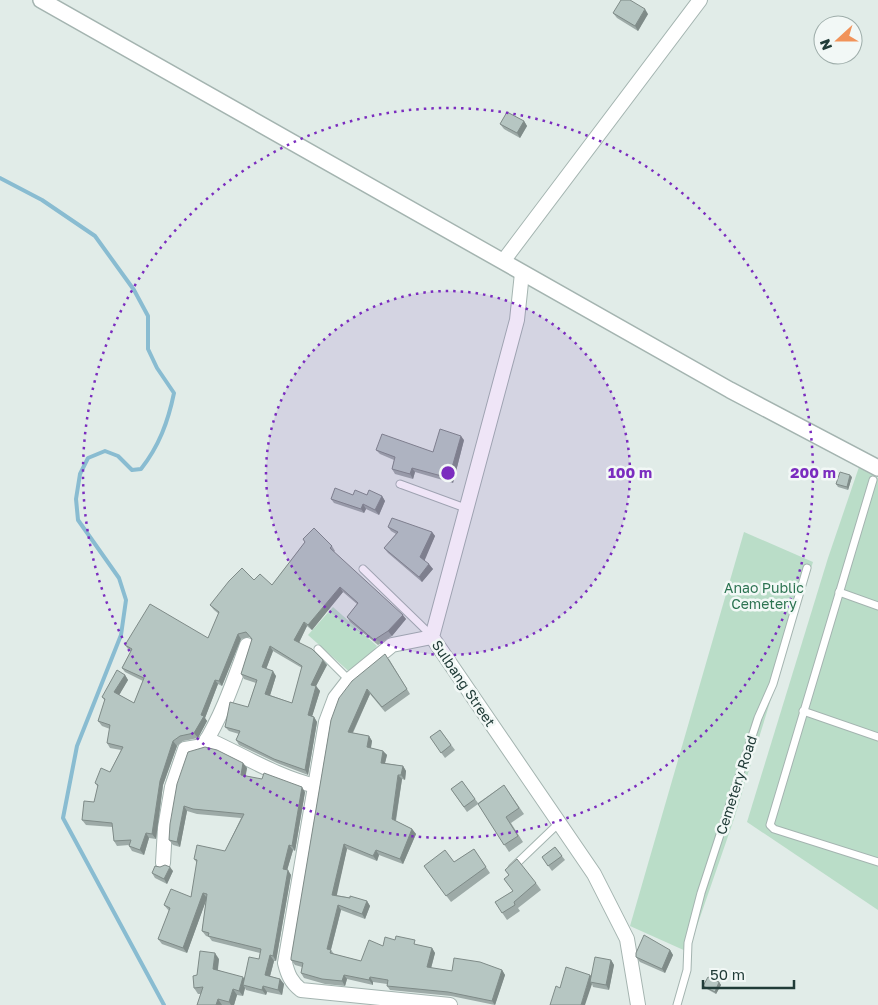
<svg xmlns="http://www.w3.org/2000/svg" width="878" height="1005" viewBox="0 0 878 1005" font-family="'Golos Text',sans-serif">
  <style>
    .green { fill: #baddc8 }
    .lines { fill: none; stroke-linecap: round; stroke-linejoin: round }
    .stream { stroke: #89bcd1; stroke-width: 4 }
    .service-casing { stroke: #a4b4b0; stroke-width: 9 }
    .minor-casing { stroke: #a4b4b0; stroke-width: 16 }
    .tertiary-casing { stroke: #a4b4b0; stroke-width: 18 }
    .service { stroke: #fff; stroke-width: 7 }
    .minor { stroke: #fff; stroke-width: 14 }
    .tertiary { stroke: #fff; stroke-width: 15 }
    .wall { fill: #9daaa7; fill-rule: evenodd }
    .shaded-wall { fill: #7f8b88 }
    .building { fill: #b6c6c2; stroke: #7f8b88; fill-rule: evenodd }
    .ring { fill: none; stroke: #7b2cbf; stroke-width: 2.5; stroke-dasharray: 2.5 5 }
    .labels { text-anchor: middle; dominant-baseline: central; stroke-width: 5; stroke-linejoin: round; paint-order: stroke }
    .park-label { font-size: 14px; fill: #2c7351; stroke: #f2f8f6 }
    .street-label { font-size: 14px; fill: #213c38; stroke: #f2f8f6 }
    .centre { fill: #7b2cbf; stroke: #f2f8f6; stroke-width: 2.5 }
    .ring-label { font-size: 15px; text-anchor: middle; font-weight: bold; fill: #7b2cbf; stroke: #f2f8f6; stroke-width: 5; stroke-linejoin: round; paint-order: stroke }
  </style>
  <rect width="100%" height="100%" fill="#e1ece8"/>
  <g class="green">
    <path d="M859 467 878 478V910L747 822 828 558Z"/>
    <path d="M744 532 813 562 734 819 688 952 630 926Z"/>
    <path d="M333 607 377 646 353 675 308 635Z"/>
  </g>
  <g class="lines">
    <path class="stream" d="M0 178 42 200 95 236 134 290 148 316V349L157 368 174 393C168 422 159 446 141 469L132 470 118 456 105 451 88 458 80 474 76 499 78 520 119 578 126 600 121 635 77 746 63 818 164 1005"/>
    <defs>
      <g id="service">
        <path d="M873 480 770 825 774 829 878 862"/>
        <path d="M400 484 468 509"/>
        <path d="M363 569 432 636"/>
        <path d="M839 592 878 606"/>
        <path d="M318 649 349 680"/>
        <path d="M803 711 878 737"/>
        <path d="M512 868 559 823"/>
        <path d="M677 1005 687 970 688 943 701 893 758 718 773 684 807 568"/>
      </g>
      <g id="minor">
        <path d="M504 260 700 0"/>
        <path d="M522 273 517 320 432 637 594 874 627 939 638 1005"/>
        <path d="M432 637 392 645 349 680 335 698 326 722 285 963C288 975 291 982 301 990L450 1005"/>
        <path d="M207 739C243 755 277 777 316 786"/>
        <path d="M163 863 165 828 172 787 185 749 203 746C223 714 234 680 247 645"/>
      </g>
      <path id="tertiary" d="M41 0 730 390 878 468"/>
    </defs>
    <use href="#service" class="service-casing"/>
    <use href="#minor" class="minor-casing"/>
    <use href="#tertiary" class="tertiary-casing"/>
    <use href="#service" class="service"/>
    <use href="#minor" class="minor"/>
    <use href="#tertiary" class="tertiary"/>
  </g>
  <g class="wall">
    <path d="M613 13 648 14 638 31 617 18Z"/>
    <path d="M524 121 527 126 520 138 504 129 500 124Z"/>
    <path d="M464 440 453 483 415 472 413 479 395 474 392 469 394 460 380 454 376 450 433 452Z"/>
    <path d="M852 477 848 490 838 487 836 484Z"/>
    <path d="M353 495 382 496 385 501 379 515 366 509 364 513 334 503 331 499Z"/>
    <path d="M388 527 432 532 435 536 424 560 433 569 422 582 388 553 384 548 396 534 391 531Z"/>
    <path d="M303 539 332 546 335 551 334 552 406 619 392 636 378 645 350 622 347 617 357 604 343 592 312 630 307 626 299 642 327 665 316 686 320 691 312 716 314 717 317 722 308 775 277 763 239 745 236 740 239 734 229 731 225 727 248 707 256 683 244 679 241 674 252 640 250 637 241 639 222 686 218 684 205 718 207 721 198 738 183 741 177 746 163 785 156 839 149 838 144 855 132 851 129 846V845L117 846 114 841 113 827 86 825 82 820 94 802 98 787 95 783 110 772 121 750 110 748 107 743 110 729 102 726 98 721 105 701 102 697 125 675 128 680 119 695 134 703 143 681 125 672 122 668 131 651 128 649 125 645 208 638 219 614 214 610 210 605 254 580 272 585 305 542ZM273 651 302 668 292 703 270 695 276 676 266 669Z"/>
    <path d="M389 659 410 694 385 712 370 694 353 733 369 736 372 741 371 748 383 751 387 755 385 763 403 766 406 771 405 780 402 779 396 821 412 829 416 834 403 864 379 855 377 861 347 849 336 895 367 901 370 906 365 919 341 910 331 950 334 954 361 961 383 946 418 945 432 948 435 953 431 968 452 971 502 970 505 975 495 1005 451 996 390 990 387 986V984L373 982V985L347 979 345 986 325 984 304 978 301 973 302 967 295 965 291 960 331 720Z"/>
    <path d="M440 730 455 750 445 758 430 737Z"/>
    <path d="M243 763 247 768 245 776 305 792 295 851 293 850 287 870 291 875 276 961H274L270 976 280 979 284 984 282 995 267 992 266 995 246 990 245 988 243 996 237 995 234 1005H197L201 994H198L194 988 197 975 219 959 218 970 244 979 259 959 260 953 212 941 209 937 206 936 202 931 206 900 187 953 162 944 158 939 169 911 164 905 191 897 197 863 194 859 225 851 241 818 197 814 187 811 180 847 173 845 169 840 177 784Z"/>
    <path d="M462 781 478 803 504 785 524 814 511 823 523 842 509 852 478 804 467 812 451 789Z"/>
    <path d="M555 847 565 860 552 871 542 857Z"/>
    <path d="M474 849 490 873 451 902 424 866 454 862Z"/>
    <path d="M160 867 173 871 167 884 155 878 152 873Z"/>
    <path d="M505 870 536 883 541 890 518 908 520 911 507 920 495 902 513 891 504 879 509 875Z"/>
    <path d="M670 950 673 955 665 973 640 962 636 957Z"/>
    <path d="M611 960 614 965 609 990 593 987 592 984 560 988 590 975 591 976Z"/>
    <path d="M719 982 721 985 716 994 705 988 703 986Z"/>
  </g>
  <g class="shaded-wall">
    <path d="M645 9 648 14 638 31 635 26Z"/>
    <path d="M524 121 527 126 520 138 517 133Z"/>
    <path d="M461 436 464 440 453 483 449 478Z"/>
    <path d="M412 468 415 472 413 479 410 474Z"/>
    <path d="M850 475 852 477 848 490 847 487Z"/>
    <path d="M382 496 385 501 379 515 375 510Z"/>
    <path d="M363 504 366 509 364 513 361 509Z"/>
    <path d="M432 532 435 536 424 562 420 557Z"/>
    <path d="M429 564 433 569 422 582 419 577Z"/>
    <path d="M340 587 343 592 312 630 308 625Z"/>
    <path d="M403 615 406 619 392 636 388 631Z"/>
    <path d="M304 622 307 626 298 645 294 640Z"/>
    <path d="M238 634 241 639 222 686 219 681Z"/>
    <path d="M270 646 273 651 265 672 262 667Z"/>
    <path d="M323 660 327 665 314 690 311 685Z"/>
    <path d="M273 671 276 676 269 699 265 694Z"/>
    <path d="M125 675 128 680 118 697 114 692Z"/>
    <path d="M215 680 218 684 205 718 207 721 198 738 194 733Z"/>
    <path d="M316 686 320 691 311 720 308 715Z"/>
    <path d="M367 689 370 694 351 736 348 732Z"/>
    <path d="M314 717 317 722 308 775 305 770Z"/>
    <path d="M369 736 372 741 370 752 367 747Z"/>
    <path d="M173 741 177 746 163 785 156 839 152 834 160 781Z"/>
    <path d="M383 751 387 755 384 767 381 763Z"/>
    <path d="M243 763 247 768 245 780 241 775Z"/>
    <path d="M403 766 406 771 405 780 401 775Z"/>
    <path d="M398 775 402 779 395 824 392 819Z"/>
    <path d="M302 787 305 792 295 851 292 846Z"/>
    <path d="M184 806 187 811 180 847 177 842Z"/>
    <path d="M412 829 416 834 403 864 400 859Z"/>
    <path d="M146 833 149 838 144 855 140 850Z"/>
    <path d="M344 844 347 849 336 899 332 895Z"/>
    <path d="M289 845 293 850 286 874 283 869Z"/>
    <path d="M376 850 379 855 377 861 373 856Z"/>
    <path d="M170 867 173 871 167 884 164 879Z"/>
    <path d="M288 870 291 875 276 961 273 956Z"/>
    <path d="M203 893 207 898 187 953 183 948Z"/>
    <path d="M367 901 370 906 365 919 362 914Z"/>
    <path d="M338 905 341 910 330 953 327 949Z"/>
    <path d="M432 948 435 953 430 972 427 967Z"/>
    <path d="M670 950 673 955 665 973 662 969Z"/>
    <path d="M215 953 219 959 217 974 213 969Z"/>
    <path d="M270 955 274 961 269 980 265 975Z"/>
    <path d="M611 960 614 965 609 990 606 985Z"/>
    <path d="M502 970 505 975 495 1005 492 1001Z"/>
    <path d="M344 975 347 979 345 986 342 981Z"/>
    <path d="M590 975 593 979 590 982 592 984 585 1005H581Z"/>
    <path d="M243 977 247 983 243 985 245 988 243 996 239 991Z"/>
    <path d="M370 977 373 982V985L369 980Z"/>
    <path d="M280 979 284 984 282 995 278 990Z"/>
    <path d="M719 982 721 985 716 994 715 992Z"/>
    <path d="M263 986 267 992 266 995 262 990Z"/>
    <path d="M233 989 237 995 234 1005H231L229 1002Z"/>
    <path d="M218 999 222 1005H216Z"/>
  </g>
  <g class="building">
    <path d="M621 0H630L645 9 635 26 613 13Z"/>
    <path d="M507 112 524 121 517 133 500 124Z"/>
    <path d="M440 429 461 436 449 478 412 468 410 474 392 469 395 457 376 450 382 434 433 452Z"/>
    <path d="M840 472 850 475 847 487 836 484Z"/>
    <path d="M335 488 353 495 355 490 367 495 369 490 382 496 375 510 363 504 361 509 331 499Z"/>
    <path d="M392 518 432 532 420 557 429 564 419 577 384 548 398 532 388 527Z"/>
    <path d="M314 528 332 546 330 548 403 615 388 631 374 640 347 617 358 603 340 587 308 625 304 622 294 640 312 649 323 660 311 685 316 686 308 715 314 717 305 770 274 759 236 740 240 731 225 727 230 702 248 707 257 680 241 674 252 639 246 632 238 634 219 681 215 680 201 715 204 716 194 733 180 736 173 741 160 781 152 834 146 833 140 850 129 846 131 840 114 841 112 823 82 820 84 801 94 802 98 785 95 783 101 768 110 772 123 747 107 743 110 725 98 721 105 699 102 697 117 670 125 675 114 692 134 703 144 678 122 668 132 649 125 645 150 604 208 638 219 612 210 605 229 581 242 568 254 580 260 574 272 585 305 542 303 539ZM270 646 302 666 292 703 265 694 273 671 262 667Z"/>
    <path d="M385 654 407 689 382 707 367 689 348 732 369 736 367 747 383 751 381 763 403 766 401 775H398L392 819 412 829 400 859 376 850 373 856 344 844 332 895 350 898V896L367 901 362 914 338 905 327 949 331 950 330 953 361 961 369 940 383 946 385 937 395 940 396 936 415 940 414 944 432 948 427 967 452 971 454 958 480 962 502 970 492 1001 448 992 387 986 388 980 370 977 369 980 344 975 342 981 322 979 301 973 303 963 291 960V958L331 720 339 698 352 681Z"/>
    <path d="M440 730 451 745 441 753 430 737Z"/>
    <path d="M205 747 217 750 243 763 241 775 262 779 264 773 302 787 292 846 289 845 283 869 288 870 273 956 270 955 265 975 280 979 278 990 263 986 262 990 243 985 249 957 259 959 261 949 208 936 209 933 202 931 207 894 203 893 183 948 158 939 170 908 164 905 171 889 191 897 197 860 194 859 197 845 225 851 244 814 193 809 184 806 177 842 169 840 170 824 177 784 188 752Z"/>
    <path d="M462 781 475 799 464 807 451 789Z"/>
    <path d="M504 785 519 808 506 817 518 836 504 845 478 804Z"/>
    <path d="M555 847 562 856 548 866 542 857Z"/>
    <path d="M474 849 486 867 446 896 424 866 445 850 454 862Z"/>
    <path d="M517 859 536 883 514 902 515 905 502 913 495 902 513 891 504 879 509 875 505 870Z"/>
    <path d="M165 865 170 867 164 879 152 873 155 866 160 867Z"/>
    <path d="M644 935 670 950 662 969 636 957V953Z"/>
    <path d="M200 951 215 953 213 969 243 977 239 991 233 989 229 1002 218 999 216 1005H197L203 987 194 988 193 976 197 975Z"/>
    <path d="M595 957 611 960 606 985 590 982Z"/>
    <path d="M566 967 590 975 581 1005H550L556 986 560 988Z"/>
    <path d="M708 977 719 982 715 992 703 986Z"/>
  </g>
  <circle cx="448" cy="473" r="182" fill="#7b2cbf" fill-opacity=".12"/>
  <g class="ring">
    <circle cx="448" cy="473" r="182"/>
    <circle cx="448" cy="473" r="365"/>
  </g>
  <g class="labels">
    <g class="park-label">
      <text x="764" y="587">Anao Public<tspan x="764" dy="16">Cemetery</tspan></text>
    </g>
    <g class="street-label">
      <text transform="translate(464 683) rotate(56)">Sulbang Street</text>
      <text transform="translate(736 785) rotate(-72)">Cemetery Road</text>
    </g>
  </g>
  <circle cx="448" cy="473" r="8" class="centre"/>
  <g class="ring-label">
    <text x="630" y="478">100 m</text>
    <text x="813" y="478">200 m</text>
  </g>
  <g transform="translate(838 40) rotate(249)"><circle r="24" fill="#f2f8f6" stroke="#9eadaa"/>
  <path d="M0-4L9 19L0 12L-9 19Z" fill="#f1935a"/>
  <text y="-8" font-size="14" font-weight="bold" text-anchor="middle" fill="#213c38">N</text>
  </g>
  <path d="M703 980v8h91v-8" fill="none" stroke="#213c38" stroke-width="2.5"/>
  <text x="710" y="980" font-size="15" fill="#213c38" stroke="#f2f8f6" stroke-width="4" paint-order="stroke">50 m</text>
</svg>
